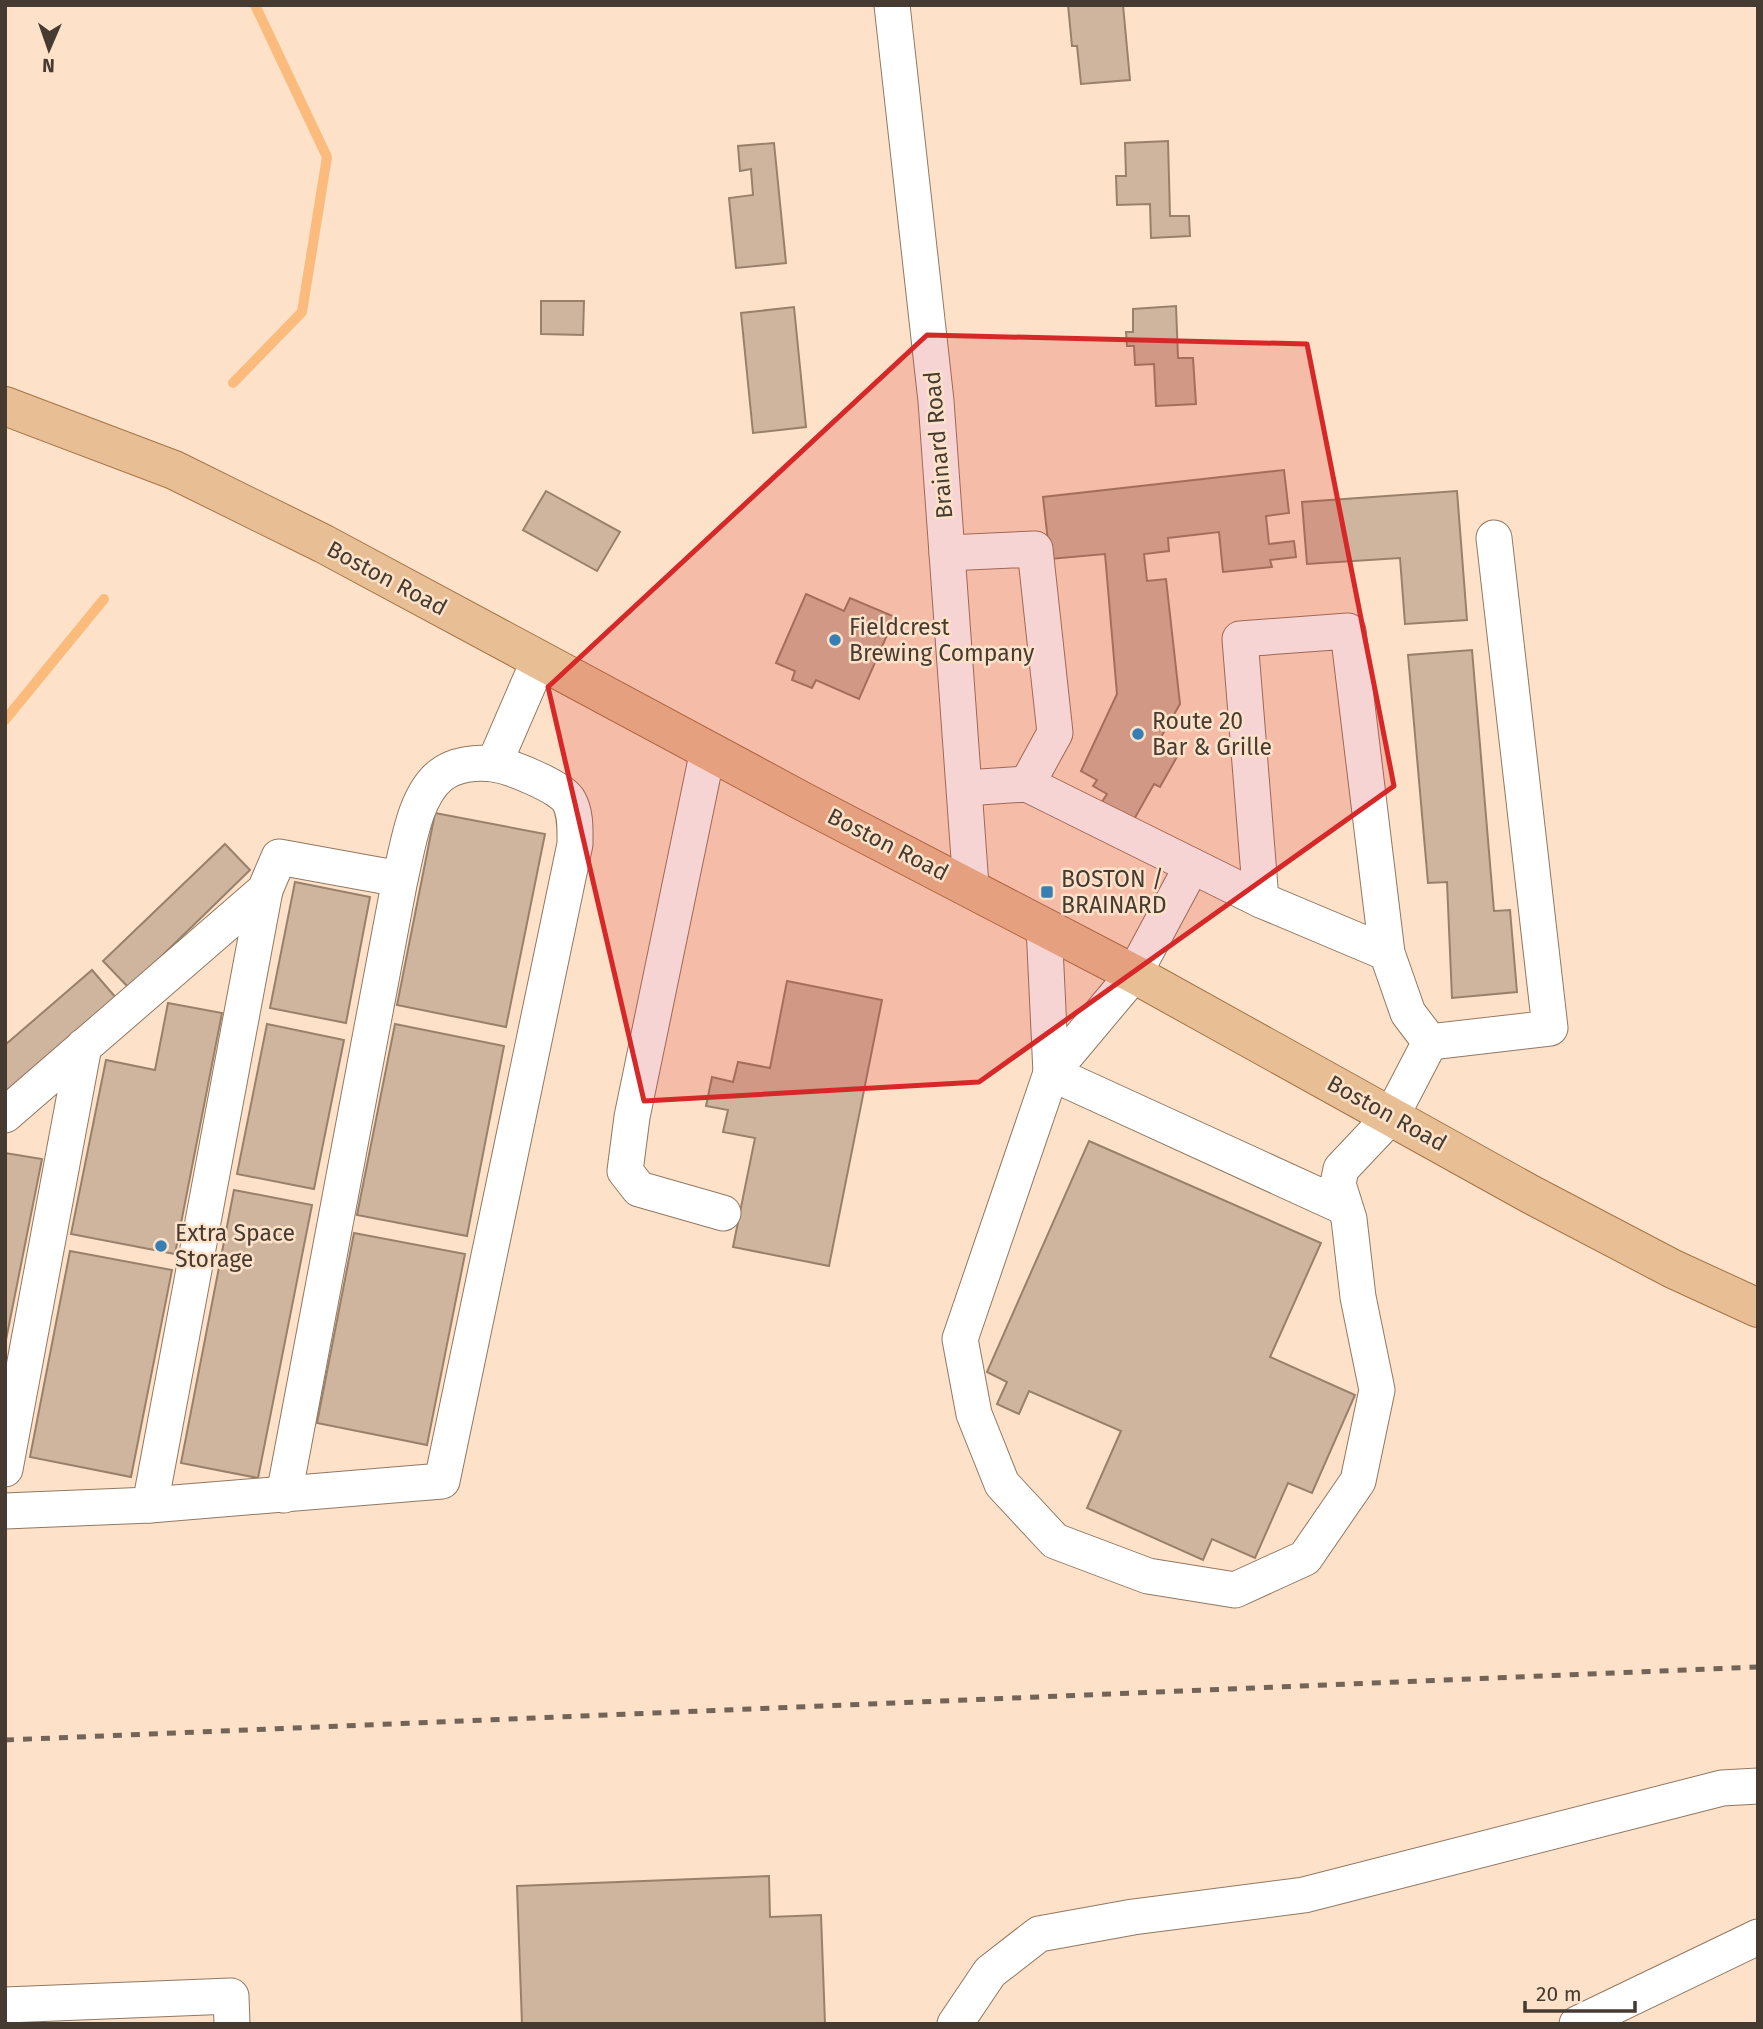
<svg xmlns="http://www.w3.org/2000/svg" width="1763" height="2029" viewBox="0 0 1763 2029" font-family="'Fira Sans',sans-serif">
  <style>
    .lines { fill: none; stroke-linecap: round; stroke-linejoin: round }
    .stream { stroke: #fbbb7d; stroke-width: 10 }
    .building { fill: #cfb59d; stroke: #99806a; stroke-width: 2 }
    .minor-casing { stroke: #917862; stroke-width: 37 }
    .major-casing { stroke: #a57444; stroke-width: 40 }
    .minor { stroke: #fff; stroke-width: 35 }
    .major { stroke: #e8be95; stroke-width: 38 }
    .rail { stroke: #726457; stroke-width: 5; stroke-dasharray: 9 9; stroke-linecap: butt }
    .marked { fill: #d62828; fill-opacity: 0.2; stroke: #d62828; stroke-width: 5; stroke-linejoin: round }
    .poi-dot { fill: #377eb2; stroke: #fde2c9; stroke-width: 2.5 }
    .labels { text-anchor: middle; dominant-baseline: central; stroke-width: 5; stroke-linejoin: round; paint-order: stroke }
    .street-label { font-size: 23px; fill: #453b31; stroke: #fde2c9 }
    .poi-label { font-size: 23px; fill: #453b31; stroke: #fde2c9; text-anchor: start }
  </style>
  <rect width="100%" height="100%" fill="#fde2c9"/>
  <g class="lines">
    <g class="stream">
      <path d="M233 383 302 312 327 157 255 5"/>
      <path d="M5 720 104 599"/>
    </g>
  </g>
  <g class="building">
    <path d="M1068 5H1123L1130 80 1081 84 1077 46H1072Z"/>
    <path d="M1168 141 1170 216H1189L1190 236 1151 238 1150 204 1117 205 1116 176H1126L1125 143Z"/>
    <path d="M774 143 786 263 736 268 729 198 753 195 751 169 740 171 738 146Z"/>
    <path d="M541 301H584L583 335 541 334Z"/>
    <path d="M1176 306 1178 358H1193L1196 404 1156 406 1154 364 1135 365 1134 346H1127L1126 332H1133V309Z"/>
    <path d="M794 307 806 427 753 433 741 313Z"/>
    <path d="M1284 470 1289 513 1266 516 1269 544 1294 541 1296 557 1270 560 1272 567 1223 572 1219 532 1168 538 1169 551 1144 554 1147 581 1166 579 1180 704 1157 744 1178 755 1160 787 1154 784 1132 823 1100 805 1107 794 1093 786 1097 780 1081 771 1117 694 1105 554 1050 559 1043 497Z"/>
    <path d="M546 491 620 532 597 571 523 530Z"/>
    <path d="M1457 491 1467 620 1405 624 1400 558 1307 564 1302 502Z"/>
    <path d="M806 594 844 611 850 598 895 617 859 699 816 680 812 688 792 680 795 671 776 663Z"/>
    <path d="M1472 650 1494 911 1510 910 1517 992 1452 998 1447 882 1428 883 1408 655Z"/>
    <path d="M435 813 545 834 506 1027 397 1005Z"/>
    <path d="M225 844 250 870 129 988 103 961Z"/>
    <path d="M295 882 370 897 346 1023 270 1008Z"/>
    <path d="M92 970 117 999 5 1095V1045Z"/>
    <path d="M787 981 882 1000 829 1266 733 1247 755 1138 723 1132 728 1110 706 1106 712 1077 733 1082 738 1062 770 1068Z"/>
    <path d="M168 1003 222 1013 175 1254 71 1234 106 1060 155 1070Z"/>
    <path d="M267 1024 344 1040 314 1189 237 1174Z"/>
    <path d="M395 1024 504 1046 467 1236 357 1215Z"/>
    <path d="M1089 1141 1321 1243 1270 1357 1355 1395 1312 1493 1288 1483 1255 1558 1212 1539 1203 1560 1087 1508 1121 1431 1029 1391 1019 1414 997 1404 1007 1382 987 1372Z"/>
    <path d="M5 1153 42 1159 5 1345Z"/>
    <path d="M234 1190 312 1205 258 1478 181 1463Z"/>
    <path d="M354 1233 465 1254 427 1445 317 1423Z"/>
    <path d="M70 1251 172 1270 131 1477 30 1457Z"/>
    <path d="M769 1876 770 1917 821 1915 825 2024H522L517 1886Z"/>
  </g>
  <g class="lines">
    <defs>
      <g id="minor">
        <path d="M892 5 936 401 971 886"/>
        <path d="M947 553 1035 549 1055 733 1027 784"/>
        <path d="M708 750 632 1117 625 1171 639 1189 723 1213"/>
        <path d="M494 764 539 660"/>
        <path d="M965 788 1027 784 1261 900"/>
        <path d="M1044 926 1051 1073"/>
        <path d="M1430 1042 1550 1028 1494 538"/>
        <path d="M1051 1073 1134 974 1192 866"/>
        <path d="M5 1115 265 890 279 857 400 879C408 847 414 796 441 775 455 764 476 762 493 764 509 766 562 787 569 801 576 814 575 830 575 844L442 1481 150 1505 5 1511"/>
        <path d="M1344 1207 1051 1073 960 1339 974 1414 1002 1484 1055 1541 1148 1576 1235 1590 1305 1558 1358 1481 1377 1390 1358 1297 1349 1219 1338 1184 1341 1169 1392 1115 1430 1042 1408 1013 1387 953 1348 631 1240 639 1261 900 1387 953"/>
        <path d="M5 1469 84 1046"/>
        <path d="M284 1495 400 879"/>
        <path d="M150 1505 265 890"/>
        <path d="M5 2005 231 1996 232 2024"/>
        <path d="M955 2024 990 1972 1039 1934 1133 1917 1304 1895 1722 1788 1758 1786"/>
        <path d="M1577 2024 1758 1937"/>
      </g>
      <path id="major" d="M5 406 174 470 324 544 802 801 1134 974 1530 1194 1673 1269 1758 1308"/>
    </defs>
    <use href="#minor" class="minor-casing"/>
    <use href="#major" class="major-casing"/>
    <use href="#minor" class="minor"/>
    <use href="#major" class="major"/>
    <path class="rail" d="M5 1740 1758 1667"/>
  </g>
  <path class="marked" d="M927 335 1307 344 1394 786 979 1082 644 1101 548 687Z"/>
  <g class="poi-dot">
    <circle cx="835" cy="640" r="7"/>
    <circle cx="1138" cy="734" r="7"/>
    <rect x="1040" y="885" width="14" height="14" rx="3.5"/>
    <circle cx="161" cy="1246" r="7"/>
  </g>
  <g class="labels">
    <g class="street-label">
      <text transform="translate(938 445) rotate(-95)">Brainard Road</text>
      <text transform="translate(387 578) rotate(28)">Boston Road</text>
      <text transform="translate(888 844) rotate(27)">Boston Road</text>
      <text transform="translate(1387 1113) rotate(29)">Boston Road</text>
    </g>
    <g class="poi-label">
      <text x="849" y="627">Fieldcrest<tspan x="849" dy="26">Brewing Company</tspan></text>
      <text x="1152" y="721">Route 20<tspan x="1152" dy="26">Bar &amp; Grille</tspan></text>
      <text x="1061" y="879">BOSTON /<tspan x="1061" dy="26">BRAINARD</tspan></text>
      <text x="175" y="1233">Extra Space<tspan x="175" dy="26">Storage</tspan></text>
    </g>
  </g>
  <rect width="1763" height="2029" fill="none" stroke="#453b31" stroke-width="14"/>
  <g transform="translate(49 49) rotate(182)" stroke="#fde2c9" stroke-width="5" paint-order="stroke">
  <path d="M0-5L12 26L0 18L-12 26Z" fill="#453b31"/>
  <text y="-10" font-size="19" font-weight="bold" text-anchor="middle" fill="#453b31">N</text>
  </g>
  <path d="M1525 2001v10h110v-10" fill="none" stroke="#453b31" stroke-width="3.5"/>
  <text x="1536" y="2001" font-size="21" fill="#453b31" stroke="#fde2c9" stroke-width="5" paint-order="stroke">20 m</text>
</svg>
